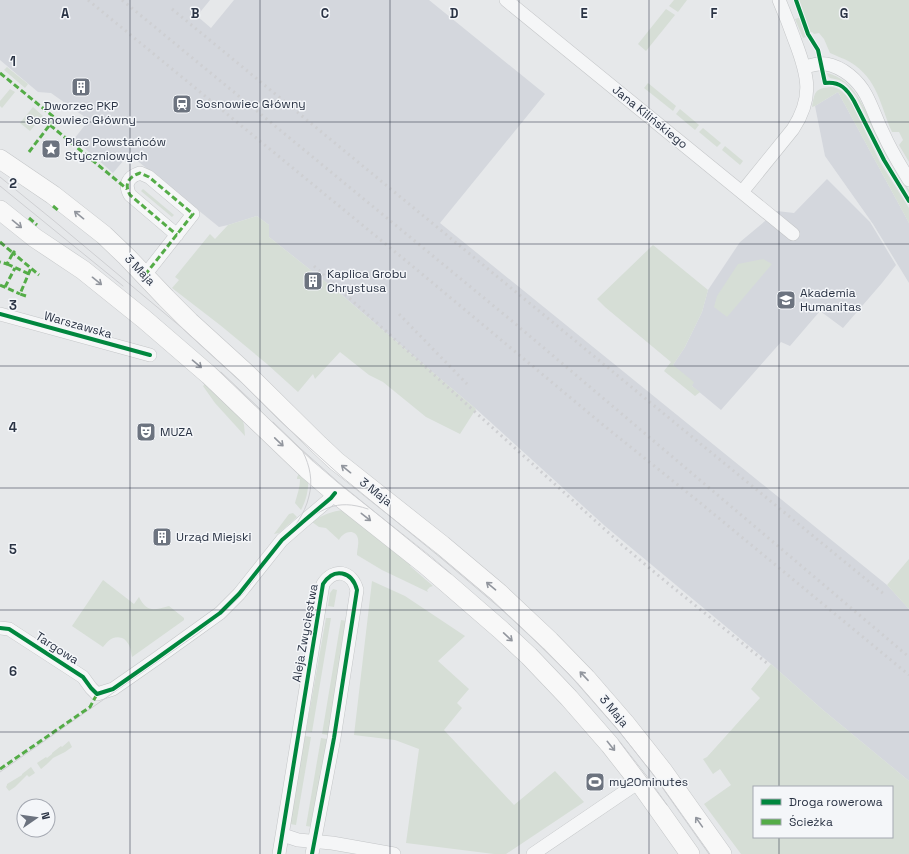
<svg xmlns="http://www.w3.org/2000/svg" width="909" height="854" viewBox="0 0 909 854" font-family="'Space Grotesk',sans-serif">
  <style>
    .built { fill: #d4d7dd }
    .green { fill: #d6ded6; fill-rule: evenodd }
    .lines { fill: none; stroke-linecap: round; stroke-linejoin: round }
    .minor-casing { stroke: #c4c6c8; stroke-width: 14 }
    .secondary-casing { stroke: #c4c6c8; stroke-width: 20 }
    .minor { stroke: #f5f6f7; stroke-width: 13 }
    .secondary { stroke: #f8f8f8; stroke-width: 19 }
    .tram { stroke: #cecfd2; stroke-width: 1 }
    .rail { stroke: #cecfd2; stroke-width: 3; stroke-dasharray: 2 4; stroke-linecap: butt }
    .quiet { stroke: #54ac47; stroke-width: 3; stroke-dasharray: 6 3; stroke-linecap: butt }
    .cycleway-casing { stroke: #f4f6f9; stroke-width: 6 }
    .cycleway { stroke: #00873e; stroke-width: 4 }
    .oneway { stroke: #92969e }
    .grid { fill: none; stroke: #2b3445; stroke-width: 1; stroke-opacity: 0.55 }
    .labels { text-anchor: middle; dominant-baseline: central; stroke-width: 3; stroke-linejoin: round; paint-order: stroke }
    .poi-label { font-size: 12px; fill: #2b3445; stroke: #f4f6f9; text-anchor: start }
    .street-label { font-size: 12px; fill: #2b3445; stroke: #f4f6f9 }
    .grid-label { font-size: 13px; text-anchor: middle; font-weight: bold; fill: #2b3445; stroke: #f4f6f9; stroke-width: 3; stroke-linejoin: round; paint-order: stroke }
  </style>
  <rect width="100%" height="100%" fill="#e6e8ea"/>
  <g class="built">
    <path d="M0 0H210L197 16 211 28 234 0H429L545 94 440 223 887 585 909 609V781L823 710 771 664 605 526 476 409 337 291 269 237V225L257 216 228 225 219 227 129 154 113 173 74 139 89 120 51 93 38 92 0 60Z"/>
    <path d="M838 92 909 223V283L873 224 825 156 815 106Z"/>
    <path d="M827 179 870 222 896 265 882 283 843 328 820 311 790 346 781 342 721 410 692 386 673 365 685 347 702 312 708 290 740 242 777 211 794 213Z"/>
  </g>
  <g class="green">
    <path d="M674 0H687L678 12 669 6Z"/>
    <path d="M794 0H909V162L899 145 903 140 899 132H892C880 105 878 79 850 62 843 58 836 56 830 53L824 39 819 33 814 34 812 32 805 35 806 37 803 38 795 19 801 17Z"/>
    <path d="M666 9 675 15 646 51 638 44Z"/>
    <path d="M7 67 28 84 25 88 4 70Z"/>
    <path d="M827 73C855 80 864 108 876 132 886 152 897 172 909 190V193L886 155 856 96 845 83 839 80 830 78 828 76Z"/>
    <path d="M648 83 676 106 673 111 644 88Z"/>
    <path d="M830 87C841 87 846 95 852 104L880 162 909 208V223L838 92 815 106 812 107C815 92 814 89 830 87Z"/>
    <path d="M10 89 15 92 2 108 0 106V101Z"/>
    <path d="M33 107 43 116 30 131 20 123Z"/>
    <path d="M680 109 699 125 695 130 676 114Z"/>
    <path d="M703 128 721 143 717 147 699 132Z"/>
    <path d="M725 146 743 161 740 165 722 150Z"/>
    <path d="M143 189 174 215 172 217 141 191Z"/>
    <path d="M257 216 269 225V237L337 291 476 409 460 434 426 417 383 382 369 375 340 352 315 379 313 374 298 392 267 364 220 325 172 288 179 280 175 277 210 234 215 239 228 225Z"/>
    <path d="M653 245 708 290 702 312 685 347 673 365 694 382 692 386 700 392 695 396 664 371 671 362 605 307 597 299Z"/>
    <path d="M763 259 772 264 727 317 714 307 717 296 738 264Z"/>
    <path d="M206 383 243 421 244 425 245 436 215 403 203 386Z"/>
    <path d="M300 473 308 479C309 489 306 501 301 510L295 503C297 495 300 488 300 479H297C297 476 298 475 300 473Z"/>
    <path d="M344 510 378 539 411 565 410 566 433 586 430 587 427 590 428 592 382 570 357 555C357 550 359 544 358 539 357 531 348 530 343 535 341 536 340 538 339 540L326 528 319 527 312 522C322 515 332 511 344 510Z"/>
    <path d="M293 513 297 517 279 533 274 534 289 514Z"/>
    <path d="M909 559V609L887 585Z"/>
    <path d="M103 580 134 604 139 597C147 613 154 610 169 606L184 618V620L132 657C131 653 131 649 129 645 127 642 125 639 122 638 113 635 108 641 103 647L72 626Z"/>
    <path d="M372 581 405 596 465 636 438 661 469 689 457 703 462 708 444 730 514 805 555 771 584 802 506 854H494L406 843 419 749 395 740 354 735Z"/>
    <path d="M333 589 337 590 334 607 328 606 330 593Z"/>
    <path d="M326 618H331L312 732 306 731Z"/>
    <path d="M341 620 347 621 328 735 322 734Z"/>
    <path d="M771 664 823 710 909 781V854H741L704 804 731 785 720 769 713 774 703 759 707 757 760 698 751 689ZM754 787H892V837H754Z"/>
    <path d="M305 736 311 737 296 825 290 824Z"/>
    <path d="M321 738 327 739 312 827 306 826Z"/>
    <path d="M69 741 72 747 65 752 53 758 47 764 41 769 37 763 46 757 47 758 52 754V753L61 746 62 747Z"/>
    <path d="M31 767 35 773 29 777 27 775 15 787 9 791 6 787 7 785V784L22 775V774Z"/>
  </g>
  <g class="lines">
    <defs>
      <g id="minor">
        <path d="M506 0 793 234"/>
        <path d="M805 67C812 65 819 63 826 64 843 67 858 80 866 95 873 108 877 122 884 135 891 151 900 165 909 180"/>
        <path d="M742 192 793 129C814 97 808 75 795 41 790 27 785 14 779 0"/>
        <path d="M145 275 193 214 149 177 140 173C128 177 124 184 130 195L177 235"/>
        <path d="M0 314 150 355"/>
        <path d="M0 628 9 629 83 677 91 688 97 694 113 689 156 659 220 613 239 594 282 540 305 520 331 498 335 493"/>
        <path d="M283 835 298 840 332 843 394 854"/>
        <path d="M279 854 323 584C334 567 352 571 357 590L334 738 312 854"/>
        <path d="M533 854 639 782"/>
      </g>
      <g id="secondary">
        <path d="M0 159 53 195 104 235 127 257 166 298 190 322 246 373 319 445 336 461 442 545 499 593 550 641 586 678 625 723 663 771 722 854"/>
        <path d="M0 210 35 238 83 270 144 319 209 375 307 469 335 493 426 565 501 630 529 656 569 698 610 745 639 782 690 854"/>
      </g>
    </defs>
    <use href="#minor" class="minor-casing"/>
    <use href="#secondary" class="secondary-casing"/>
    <use href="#minor" class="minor"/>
    <use href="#secondary" class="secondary"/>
    <g class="tram">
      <path d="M0 177 53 220 181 327 242 383 279 420 342 477 441 558 500 608 530 636 568 673 618 730 652 773 709 854"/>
      <path d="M0 186 123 286"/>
      <path d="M221 372 260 409"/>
      <path d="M273 422 301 449 338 482 451 574"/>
      <path d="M296 530C320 509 336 498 368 509"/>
      <path d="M619 741 667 805"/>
      <path d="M0 772 200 632C214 620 228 609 241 596 255 580 267 562 280 545 292 530 305 515 309 496 313 481 310 466 303 452"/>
    </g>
    <g class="rail">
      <path d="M88 0 416 269 602 424 698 501 909 675"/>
      <path d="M122 0 512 321 909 657"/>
      <path d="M172 9 680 427 884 594"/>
      <path d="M314 266 622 545 665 581 768 664"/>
      <path d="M399 314 467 384"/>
    </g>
    <g class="quiet">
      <path d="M0 73 55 118 29 152"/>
      <path d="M50 125 127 189"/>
      <path d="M53 206 59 211"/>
      <path d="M29 218 37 225"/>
      <path d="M0 242 13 253 7 264 0 262"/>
      <path d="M15 251 13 253 39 275"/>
      <path d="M7 264 29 274"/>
      <path d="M145 275 193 214 149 177 140 173C128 177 124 184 130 195L177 235"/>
      <path d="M0 285 20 294"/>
      <path d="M5 287 15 268"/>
      <path d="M26 296 20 294 31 268"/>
      <path d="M0 769 90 707 97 694 101 693"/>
    </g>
    <defs>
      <g id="cycleway">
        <path d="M796 0 808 34 818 50 825 83C840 81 847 89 854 101L884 160 909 201"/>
        <path d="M0 314 150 355"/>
        <path d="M0 628 9 629 83 677 91 688 97 694 113 689 156 659 220 613 239 594 282 540 305 520 331 498 335 493"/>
        <path d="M279 854 323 584C334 567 352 571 357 590L334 738 312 854"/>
      </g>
    </defs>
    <use href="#cycleway" class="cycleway-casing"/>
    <use href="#cycleway" class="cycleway"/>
  </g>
  <defs><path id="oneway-shaft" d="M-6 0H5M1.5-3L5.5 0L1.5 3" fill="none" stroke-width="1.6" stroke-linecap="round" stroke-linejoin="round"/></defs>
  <g class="oneway">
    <use href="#oneway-shaft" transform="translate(79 215) rotate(-141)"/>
    <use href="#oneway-shaft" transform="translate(17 224) rotate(39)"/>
    <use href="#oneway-shaft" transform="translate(97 281) rotate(39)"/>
    <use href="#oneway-shaft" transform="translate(197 364) rotate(40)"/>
    <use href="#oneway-shaft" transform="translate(279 442) rotate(44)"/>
    <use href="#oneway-shaft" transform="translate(346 469) rotate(-141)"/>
    <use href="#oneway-shaft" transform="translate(366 517) rotate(38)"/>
    <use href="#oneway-shaft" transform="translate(491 586) rotate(-140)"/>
    <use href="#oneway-shaft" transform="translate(508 637) rotate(43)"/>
    <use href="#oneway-shaft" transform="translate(584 676) rotate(-133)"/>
    <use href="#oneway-shaft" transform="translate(611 746) rotate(51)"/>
    <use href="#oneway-shaft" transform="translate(699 822) rotate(-125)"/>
  </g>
  <path class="grid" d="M130 0V854M260 0V854M390 0V854M519 0V854M649 0V854M779 0V787M0 122H909M0 244H909M0 366H909M0 488H909M0 610H909M0 732H909M779 837V854"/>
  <defs>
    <symbol id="building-square" viewBox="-11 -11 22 22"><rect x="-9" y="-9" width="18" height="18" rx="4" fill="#6c737f" stroke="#f4f6f9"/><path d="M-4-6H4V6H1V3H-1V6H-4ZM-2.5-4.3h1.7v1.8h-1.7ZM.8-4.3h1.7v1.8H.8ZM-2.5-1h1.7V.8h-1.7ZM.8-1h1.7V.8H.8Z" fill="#fff"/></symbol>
    <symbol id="station-square" viewBox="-11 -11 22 22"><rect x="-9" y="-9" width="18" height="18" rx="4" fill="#6c737f" stroke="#f4f6f9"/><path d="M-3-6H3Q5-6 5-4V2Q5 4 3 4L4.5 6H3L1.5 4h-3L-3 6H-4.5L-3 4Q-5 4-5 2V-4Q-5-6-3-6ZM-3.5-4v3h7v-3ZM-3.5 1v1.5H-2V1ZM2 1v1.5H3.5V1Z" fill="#fff"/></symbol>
    <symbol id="sight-square" viewBox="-11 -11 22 22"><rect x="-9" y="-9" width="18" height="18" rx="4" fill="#6c737f" stroke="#f4f6f9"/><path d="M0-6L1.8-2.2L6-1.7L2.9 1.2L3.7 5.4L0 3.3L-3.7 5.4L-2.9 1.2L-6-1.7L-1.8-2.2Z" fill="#fff"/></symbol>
    <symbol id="university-square" viewBox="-11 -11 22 22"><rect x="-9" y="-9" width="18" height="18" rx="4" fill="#6c737f" stroke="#f4f6f9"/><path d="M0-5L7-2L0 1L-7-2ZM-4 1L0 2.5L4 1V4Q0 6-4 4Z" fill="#fff"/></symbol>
    <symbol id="theatre-square" viewBox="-11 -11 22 22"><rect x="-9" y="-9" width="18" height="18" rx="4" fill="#6c737f" stroke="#f4f6f9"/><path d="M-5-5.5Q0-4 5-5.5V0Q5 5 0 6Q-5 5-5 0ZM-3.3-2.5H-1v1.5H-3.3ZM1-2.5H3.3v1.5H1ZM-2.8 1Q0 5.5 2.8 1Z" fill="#fff"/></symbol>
    <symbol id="stadium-square" viewBox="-11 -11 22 22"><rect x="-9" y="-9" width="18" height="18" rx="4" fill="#6c737f" stroke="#f4f6f9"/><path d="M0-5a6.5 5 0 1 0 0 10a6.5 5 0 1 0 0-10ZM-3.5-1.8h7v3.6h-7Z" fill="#fff"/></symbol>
  </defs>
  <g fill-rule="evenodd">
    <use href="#building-square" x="70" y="76" width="22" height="22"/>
    <use href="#station-square" x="171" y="93" width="22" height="22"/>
    <use href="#sight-square" x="40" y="138" width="22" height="22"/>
    <use href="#building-square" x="302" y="270" width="22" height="22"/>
    <use href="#university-square" x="775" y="289" width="22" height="22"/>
    <use href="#theatre-square" x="135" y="421" width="22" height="22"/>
    <use href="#building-square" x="151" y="526" width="22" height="22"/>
    <use href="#stadium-square" x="584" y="771" width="22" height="22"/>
  </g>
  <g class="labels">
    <g class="poi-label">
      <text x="196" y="104">Sosnowiec Główny</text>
      <text x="81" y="106" text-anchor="middle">Dworzec PKP<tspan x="81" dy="14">Sosnowiec Główny</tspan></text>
      <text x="65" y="142">Plac Powstańców<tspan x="65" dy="14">Styczniowych</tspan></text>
      <text x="327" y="274">Kaplica Grobu<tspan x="327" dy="14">Chrystusa</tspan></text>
      <text x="800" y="293">Akademia<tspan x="800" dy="14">Humanitas</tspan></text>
      <text x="160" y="432">MUZA</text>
      <text x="176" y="537">Urząd Miejski</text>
      <text x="609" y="782">my20minutes</text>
    </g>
    <g class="street-label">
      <text transform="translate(650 117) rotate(39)">Jana Kilińskiego</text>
      <text transform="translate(140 270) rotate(46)">3 Maja</text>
      <text transform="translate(78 325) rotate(16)">Warszawska</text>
      <text transform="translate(376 492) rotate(38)">3 Maja</text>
      <text transform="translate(305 633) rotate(-80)">Aleja Zwycięstwa</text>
      <text transform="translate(57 648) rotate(33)">Targowa</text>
      <text transform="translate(614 711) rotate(50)">3 Maja</text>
    </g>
  </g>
  <g class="grid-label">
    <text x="65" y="18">A</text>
    <text x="195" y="18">B</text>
    <text x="325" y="18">C</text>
    <text x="454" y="18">D</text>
    <text x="584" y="18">E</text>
    <text x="714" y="18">F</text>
    <text x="844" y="18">G</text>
    <text x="13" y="66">1</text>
    <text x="13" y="188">2</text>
    <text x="13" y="310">3</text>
    <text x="13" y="432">4</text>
    <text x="13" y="554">5</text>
    <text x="13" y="676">6</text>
  </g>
  <rect x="753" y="786" width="140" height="52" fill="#f4f6f9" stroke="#a4a8b1"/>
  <rect x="761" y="799" width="20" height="6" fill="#00873e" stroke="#a4a8b1"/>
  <text x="789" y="806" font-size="12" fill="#2b3445">Droga rowerowa</text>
  <rect x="761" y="819" width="20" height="6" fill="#54ac47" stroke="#a4a8b1"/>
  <text x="789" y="826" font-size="12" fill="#2b3445">Ścieżka</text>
  <g transform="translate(36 818) rotate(77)"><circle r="19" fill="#f4f6f9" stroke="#a4a8b1"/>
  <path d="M0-3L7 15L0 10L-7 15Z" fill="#6c737f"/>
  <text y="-6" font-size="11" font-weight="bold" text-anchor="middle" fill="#2b3445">N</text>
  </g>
</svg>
